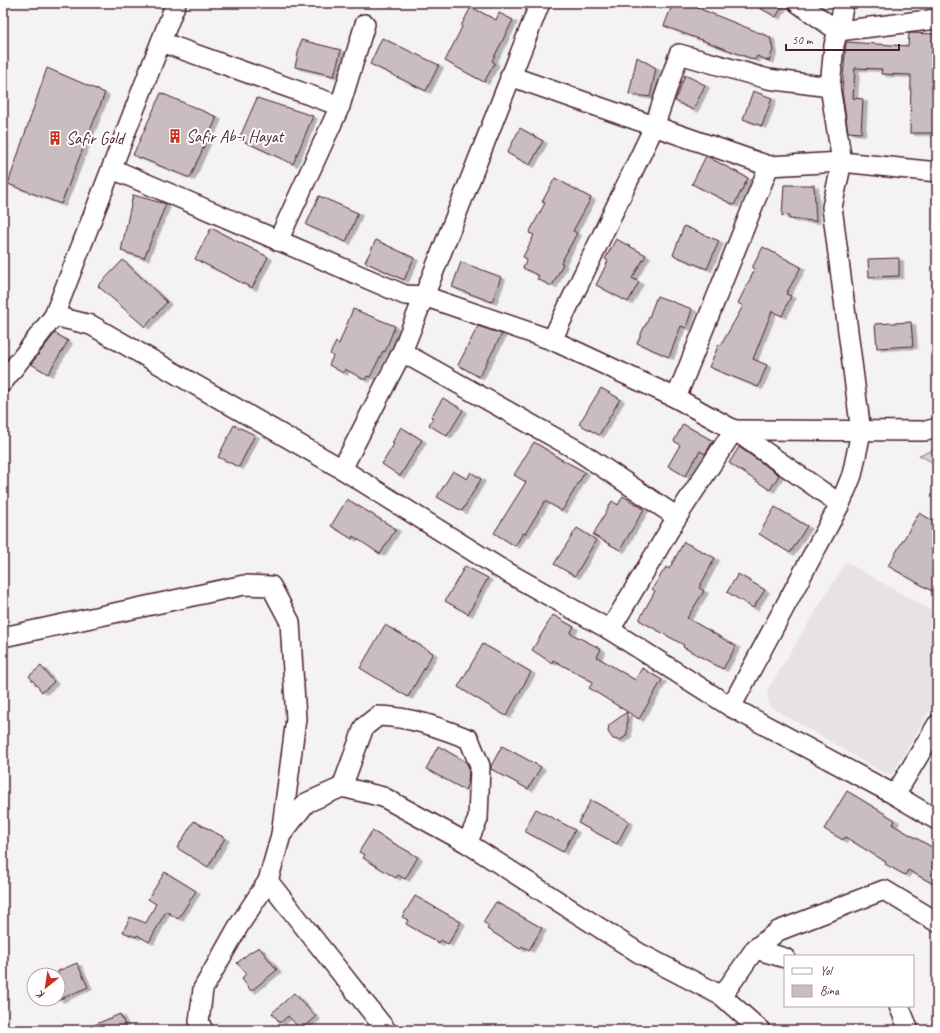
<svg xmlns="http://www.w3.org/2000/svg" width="940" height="1033" viewBox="0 0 940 1033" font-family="Caveat,sans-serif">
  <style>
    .built { fill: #e7e2e3 }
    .green { fill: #dbd2d5; stroke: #927880 }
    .building { fill: #cabdc1; stroke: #4a1f2b; filter: url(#shadow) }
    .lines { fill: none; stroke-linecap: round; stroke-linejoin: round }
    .minor-casing { stroke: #4a1f2b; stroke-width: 22 }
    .minor { stroke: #fff; stroke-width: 19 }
    .labels { text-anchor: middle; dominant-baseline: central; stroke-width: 4; stroke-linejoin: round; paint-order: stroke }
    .poi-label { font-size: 17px; fill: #4a1f2b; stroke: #fff; text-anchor: start }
  </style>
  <defs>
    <filter id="shadow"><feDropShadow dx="4.5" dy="2.5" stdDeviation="0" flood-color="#0004"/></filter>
  </defs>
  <rect width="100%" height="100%" fill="#f4f2f2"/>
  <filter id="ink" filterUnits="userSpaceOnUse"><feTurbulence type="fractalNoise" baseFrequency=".025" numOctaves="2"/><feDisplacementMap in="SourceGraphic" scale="8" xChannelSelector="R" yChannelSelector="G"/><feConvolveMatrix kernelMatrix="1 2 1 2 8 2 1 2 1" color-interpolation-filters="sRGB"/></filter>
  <g filter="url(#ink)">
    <path class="built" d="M846 562 937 614V698L892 774 884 773 769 706 767 691Z"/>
    <path class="green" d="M937 449V465L919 455Z"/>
    <g class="building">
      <path d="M673 3H700L698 8 770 37 773 50 769 61 757 56 755 60 664 26Z"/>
      <path d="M751 3H784L776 17Z"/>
      <path d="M471 7 496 20 499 13 513 20 492 61 495 63 484 82 445 61 462 27 461 26Z"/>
      <path d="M909 33 937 34 935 90H937V133H910L911 75 881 74 882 69 855 68 853 98 863 99 861 133 848 132 842 91 846 42 908 46Z"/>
      <path d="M382 38 439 65 426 91 370 64Z"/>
      <path d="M301 40 341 50 334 76 295 67Z"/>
      <path d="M637 57 656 68 650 97 629 94Z"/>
      <path d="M47 68 105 93 61 204 8 184Z"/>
      <path d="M685 75 705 85 693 110 675 101Z"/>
      <path d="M753 91 772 98 762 126 743 119Z"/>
      <path d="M161 93 217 117 190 178 133 155Z"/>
      <path d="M257 98 313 116 293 164 239 139Z"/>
      <path d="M520 128 543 141 530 165 507 153Z"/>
      <path d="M706 156 748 178 734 205 692 184Z"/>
      <path d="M555 178 591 198 573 231 577 233 561 263 563 264 552 286 537 279 539 276 523 268 527 259 523 257 534 235 529 233 545 203 542 202Z"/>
      <path d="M784 185H814L816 221 789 219V215L782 216Z"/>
      <path d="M133 195 166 204 144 258 121 251Z"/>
      <path d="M319 196 358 213 346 242 306 225Z"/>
      <path d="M684 226 719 241 707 269 673 255Z"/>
      <path d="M211 228 268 257 252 288 195 259Z"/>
      <path d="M616 239 646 255 632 278 639 282 628 302 596 285 608 261 605 259Z"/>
      <path d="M376 240 414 258 404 280 365 262Z"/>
      <path d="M763 247 801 267 786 294 791 296 782 316 772 311 753 359 767 365 758 387 709 367 719 344 721 345 743 306 738 303 755 269 752 268Z"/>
      <path d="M899 258V276L869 277 868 259Z"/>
      <path d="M123 260 167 302 145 327 98 286Z"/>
      <path d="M461 262 501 277 492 302 452 287Z"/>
      <path d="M657 296 692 309 686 328 681 326 669 357 637 343 645 325H646Z"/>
      <path d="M353 309 395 326 385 352 383 351 370 377 367 376 365 380 345 369 343 373 329 365 333 356 330 354 336 342 339 344Z"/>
      <path d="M911 322 913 346 877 348 875 324Z"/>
      <path d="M478 326 502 334 479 377 458 365Z"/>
      <path d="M55 333 68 341 48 374 31 364Z"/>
      <path d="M601 388 620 399 599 435 579 424Z"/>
      <path d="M443 398 463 410 447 436 429 425 433 418 431 417Z"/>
      <path d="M683 424 713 441 705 454 700 451 685 476 668 466 680 445 674 441Z"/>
      <path d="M234 425 255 435 239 467 218 457Z"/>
      <path d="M401 427 422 440 400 476 382 464 394 444 392 443Z"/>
      <path d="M534 442 555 455V456L585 472 562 511 545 501 525 534 523 533 515 546 494 533 526 482 514 475Z"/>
      <path d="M739 447 779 475 770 490 729 463Z"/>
      <path d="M453 471 467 479 471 472 481 479 462 511 437 497Z"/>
      <path d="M623 496 644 509 620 550 593 535 612 501 618 505Z"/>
      <path d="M347 499 396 529 380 554 353 536 352 539 331 526Z"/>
      <path d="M775 507 807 526 790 553 759 534Z"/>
      <path d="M919 513 937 523V582L932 591 888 566Z"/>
      <path d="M577 528 596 540 575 576 554 564Z"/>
      <path d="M684 542 715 558 699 588 704 591 687 618 736 646 723 669 683 647 684 645 639 620 655 591 652 589 666 567 669 569Z"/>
      <path d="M465 566 488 578 468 614 445 601Z"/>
      <path d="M738 574 765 590 753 608 727 592Z"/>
      <path d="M553 615 574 627 570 633 601 649 597 657 635 680 642 668 662 680 639 719 589 688 593 682 553 660 552 663 532 650Z"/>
      <path d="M385 625 433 653 408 697 360 668Z"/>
      <path d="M483 644 531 672 506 716 458 687Z"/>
      <path d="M41 666 54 682 42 692 29 676Z"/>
      <path d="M627 712V734L625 737 620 740 613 739 608 732 609 725Z"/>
      <path d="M438 746 466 762 469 768 468 783 465 790 426 769Z"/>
      <path d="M502 746 541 767 528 789 491 769V766Z"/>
      <path d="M847 791 895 820 893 825 937 850V886L908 870 905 875 885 864 886 862 845 837 843 840 824 829Z"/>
      <path d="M591 800 629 821 617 844 578 823Z"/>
      <path d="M536 809 575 830 563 852 524 831Z"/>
      <path d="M194 821 225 838 208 867 177 848Z"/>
      <path d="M372 831 418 857 405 879 398 875 396 878 363 858 365 855 359 852Z"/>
      <path d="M165 872 196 891 178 919 166 911 149 942 137 935 136 937 123 932 130 917 146 923 156 904 148 899Z"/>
      <path d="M415 896 461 922 448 944 441 940 439 943 406 924 408 920 402 917Z"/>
      <path d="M496 902 542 928 529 950 522 946 520 949 487 929 489 926 483 922Z"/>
      <path d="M259 947 277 970 251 991 242 979 246 973 237 963 249 953Z"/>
      <path d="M77 963 88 987 58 1000V971Z"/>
      <path d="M294 993 316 1017 301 1030 288 1016 280 1023 272 1013Z"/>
      <path d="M120 1014 127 1030H82Z"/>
    </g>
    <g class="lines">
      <defs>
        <g id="minor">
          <path d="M798 3 838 31 937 19"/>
          <path d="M161 42 340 106"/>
          <path d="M510 76 769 166 842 162 937 172"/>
          <path d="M115 170 405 295 424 296 552 340 676 398 734 430 840 504"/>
          <path d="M278 241 340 106 365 24"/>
          <path d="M54 316 176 3"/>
          <path d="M552 340 654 127 679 54 768 79 830 87"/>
          <path d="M402 352 577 450 677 517"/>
          <path d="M3 382 54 316 91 325 342 469 498 567 610 630 731 707 895 795 937 820"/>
          <path d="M676 398 769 166"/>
          <path d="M342 469 402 352 540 3"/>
          <path d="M610 630 677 517 734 430 926 431 937 428"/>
          <path d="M3 637 244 585 271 586 290 622 296 719 281 835"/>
          <path d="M731 707 840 504 852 475 861 432 832 207 842 162 830 87 834 45 838 31 844 3"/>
          <path d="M342 787 364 727 378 716C411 717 438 727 469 739L480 766 478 819 467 843"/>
          <path d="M895 795 937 725"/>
          <path d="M268 881 386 1030"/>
          <path d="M755 949 778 931 884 890 937 922"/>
          <path d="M722 996 755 949 785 958"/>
          <path d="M899 1006 909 1030"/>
          <path d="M203 1030 199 1022 203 989 238 927 268 881 281 835 306 803 342 787 383 797 467 843 639 953 722 996 760 1030"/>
        </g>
      </defs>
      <use href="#minor" class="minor-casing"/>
      <use href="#minor" class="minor"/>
    </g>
  </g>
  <defs>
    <symbol id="building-bare" viewBox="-9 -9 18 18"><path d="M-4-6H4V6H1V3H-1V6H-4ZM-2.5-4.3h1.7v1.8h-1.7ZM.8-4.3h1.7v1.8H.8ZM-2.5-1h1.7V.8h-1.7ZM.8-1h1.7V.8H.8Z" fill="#c8321e" stroke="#fff" stroke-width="2.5" paint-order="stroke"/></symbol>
  </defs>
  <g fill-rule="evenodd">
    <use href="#building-bare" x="165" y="126" width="20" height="20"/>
    <use href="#building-bare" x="45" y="128" width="20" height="20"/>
  </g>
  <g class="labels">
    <g class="poi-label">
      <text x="186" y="136">Safir Ab-ı Hayat</text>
      <text x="66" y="138">Safir Gold</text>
    </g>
  </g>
  <rect width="940" height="1033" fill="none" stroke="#fff" stroke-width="16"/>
  <rect x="8" y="8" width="924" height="1017" fill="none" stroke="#4a1f2b" stroke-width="1.5" filter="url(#ink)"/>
  <rect x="784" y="955" width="130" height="52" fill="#ffffff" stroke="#b7a5aa"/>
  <rect x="792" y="968" width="20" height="6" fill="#ffffff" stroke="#b7a5aa"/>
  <text x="820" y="975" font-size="12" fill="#4a1f2b">Yol</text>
  <rect x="792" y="985" width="20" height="12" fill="#cabdc1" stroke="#b7a5aa"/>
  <text x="820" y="995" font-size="12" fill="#4a1f2b">Bina</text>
  <g transform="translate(46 987) rotate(210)"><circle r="19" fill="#ffffff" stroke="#b7a5aa"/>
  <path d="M0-3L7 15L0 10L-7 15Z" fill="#c8321e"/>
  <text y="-6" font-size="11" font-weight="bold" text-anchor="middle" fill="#4a1f2b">K</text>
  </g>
  <path d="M786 44v6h113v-6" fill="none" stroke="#4a1f2b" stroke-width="2"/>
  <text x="792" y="44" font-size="12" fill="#4a1f2b" stroke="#ffffff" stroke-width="3" paint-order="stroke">50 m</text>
</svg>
